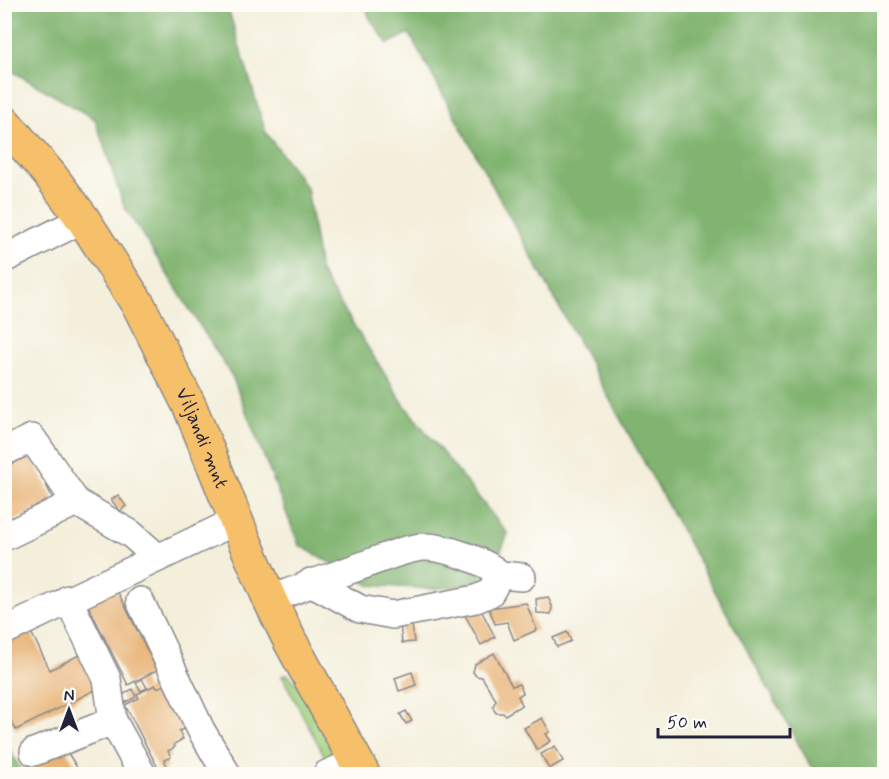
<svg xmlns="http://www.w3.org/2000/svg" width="889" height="779" viewBox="0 0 889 779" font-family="Mynerve,sans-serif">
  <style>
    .green { fill: #a1d281; stroke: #627a5e; stroke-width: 1.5 }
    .forest { fill: #80b46f; stroke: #516b55; stroke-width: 1.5 }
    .building { fill: #e8b376 }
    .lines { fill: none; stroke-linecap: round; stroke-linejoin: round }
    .minor-casing { stroke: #8b888b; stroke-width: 30 }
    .major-casing { stroke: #8b888b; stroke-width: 36 }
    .minor { stroke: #fff; stroke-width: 27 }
    .major { stroke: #f6c06b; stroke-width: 33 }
    .labels { text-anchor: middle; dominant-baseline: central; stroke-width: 4.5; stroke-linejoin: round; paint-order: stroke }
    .street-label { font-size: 20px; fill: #22223b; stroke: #fdfcf7 }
  </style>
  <rect width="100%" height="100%" fill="#fdfcf7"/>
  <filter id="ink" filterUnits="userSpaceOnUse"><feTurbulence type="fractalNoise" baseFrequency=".0167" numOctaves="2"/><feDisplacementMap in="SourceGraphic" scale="12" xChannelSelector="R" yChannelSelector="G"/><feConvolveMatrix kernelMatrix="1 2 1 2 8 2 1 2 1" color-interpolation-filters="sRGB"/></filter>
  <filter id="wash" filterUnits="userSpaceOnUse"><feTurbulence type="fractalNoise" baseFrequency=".008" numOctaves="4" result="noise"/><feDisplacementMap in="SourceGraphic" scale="24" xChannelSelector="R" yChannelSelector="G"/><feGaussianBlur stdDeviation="1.35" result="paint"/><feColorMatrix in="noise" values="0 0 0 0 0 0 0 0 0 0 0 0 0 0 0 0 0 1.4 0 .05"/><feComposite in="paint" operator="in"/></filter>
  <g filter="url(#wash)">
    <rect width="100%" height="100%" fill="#f4efdb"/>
    <path class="green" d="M287 674 297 684 336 754 330 766 282 676Z"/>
    <g class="forest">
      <path d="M5 5H227L266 133 307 188 320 272 405 406 508 534 487 583 432 589 369 585 299 545 232 376 124 206 95 119 5 67Z"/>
      <path d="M366 5H884V774H815L409 33 388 44 369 17Z"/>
      <path d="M4 741H5L23 774H5Z"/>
    </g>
    <g id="blocks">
      <g class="building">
        <path d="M31 454 54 501 4 526V468Z"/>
        <path d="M118 495 126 506 120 511 111 500Z"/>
        <path d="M115 586 157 670 128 685 86 601Z"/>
        <path d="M548 597 552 606 551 614 537 613 536 599Z"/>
        <path d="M526 603 537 630 514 640 507 622 495 624 489 608Z"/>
        <path d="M481 610 495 637 481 645 464 613Z"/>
        <path d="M412 624 414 642 402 643 400 625Z"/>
        <path d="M30 630 50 670 83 653 101 687 16 730 4 708V643Z"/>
        <path d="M567 632 571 641 557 647 553 638Z"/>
        <path d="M494 653 512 686 519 684 523 693 518 696 522 705 505 715 503 713H496L494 710 493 706 496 700 482 677 476 676 473 672 475 664Z"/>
        <path d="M412 672 416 685 399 691 395 678Z"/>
        <path d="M142 679 147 688 141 691 136 683Z"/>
        <path d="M155 685 157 688 164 685 187 728 179 731 183 739 174 744 175 747 168 751 171 757 164 760 168 767 160 772 125 705 139 698 137 694Z"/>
        <path d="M132 689 136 697 124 703 121 696Z"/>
        <path d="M406 711 412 721 406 724 400 714Z"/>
        <path d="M542 718 550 732 546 734 551 741 537 750 524 728Z"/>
        <path d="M63 745 81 774H35L29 766Z"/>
        <path d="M555 746 563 761 549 769 541 754Z"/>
      </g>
    </g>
  </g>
  <g filter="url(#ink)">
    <use href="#blocks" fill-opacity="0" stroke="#8b888b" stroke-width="1.5"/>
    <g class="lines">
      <defs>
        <g id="minor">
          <path d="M4 259 83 219"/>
          <path d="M4 452 32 438 76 502"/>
          <path d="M4 537 76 502 131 534 157 557"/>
          <path d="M311 582 360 609 393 615 476 599 490 593 500 575"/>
          <path d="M68 599 107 679 113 721"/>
          <path d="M270 600C300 587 331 577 361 566 381 559 402 549 423 547 442 546 487 561 500 575L522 577"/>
          <path d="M140 601 201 730 227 774"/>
          <path d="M4 631 236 521"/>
          <path d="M34 752 113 721 142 774"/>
          <path d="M327 774 355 762"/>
        </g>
        <g id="major">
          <path id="s1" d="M4 122 50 175 83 219 139 306 190 407 242 535 270 600 290 641 363 774"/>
        </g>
      </defs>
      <use href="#minor" class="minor-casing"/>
      <use href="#major" class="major-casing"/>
      <use href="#minor" class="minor"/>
      <use href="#major" class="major"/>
    </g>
  </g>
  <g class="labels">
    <g class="street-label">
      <text stroke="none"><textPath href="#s1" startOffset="375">Viljandi mnt</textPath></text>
    </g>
  </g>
  <rect width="889" height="779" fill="none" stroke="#fdfcf7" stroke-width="24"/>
  <g transform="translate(69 710)" stroke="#fdfcf7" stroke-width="4.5" paint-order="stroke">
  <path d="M0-4.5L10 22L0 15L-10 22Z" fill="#22223b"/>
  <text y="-9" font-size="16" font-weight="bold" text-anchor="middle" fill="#22223b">N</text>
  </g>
  <path d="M658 728v9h132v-9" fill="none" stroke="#22223b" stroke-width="3"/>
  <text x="667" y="728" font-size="18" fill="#22223b" stroke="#fdfcf7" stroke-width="4.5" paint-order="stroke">50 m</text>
</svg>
